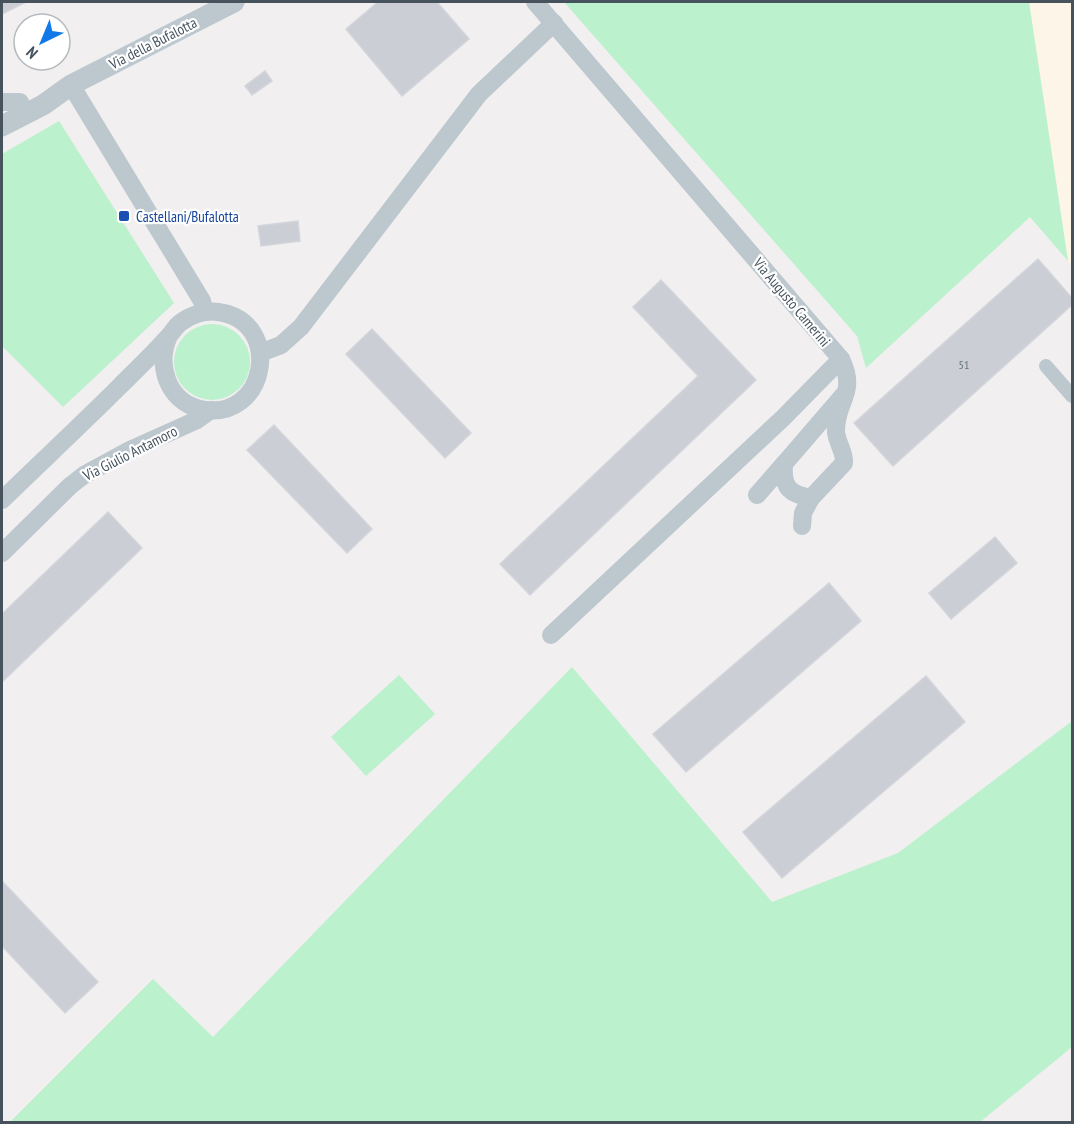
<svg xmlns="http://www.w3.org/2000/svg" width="1074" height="1124" viewBox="0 0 1074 1124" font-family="'PT Sans Narrow',sans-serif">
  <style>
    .commercial { fill: #fdf5e7 }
    .green { fill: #bbf1cd }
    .building { fill: #cbced4; stroke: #d2d5db; stroke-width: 1.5 }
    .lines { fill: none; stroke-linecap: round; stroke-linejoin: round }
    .pedestrian { stroke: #bcc7ce; stroke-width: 14 }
    .minor { stroke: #bcc7ce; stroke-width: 18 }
    .tertiary { stroke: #bcc7ce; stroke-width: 21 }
    .transit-dot { fill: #1a4fb4; stroke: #fff; stroke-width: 2 }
    .labels { text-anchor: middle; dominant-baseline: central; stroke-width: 4.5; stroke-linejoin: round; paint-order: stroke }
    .number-label { font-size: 12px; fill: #67727b }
    .street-label { font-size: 15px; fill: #46535d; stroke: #fff }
    .transit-label { font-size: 15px; fill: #164399; stroke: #fff; text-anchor: start }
  </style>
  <rect width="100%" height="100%" fill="#f1efef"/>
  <path class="commercial" d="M1029 2H1072V266L1068 261Z"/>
  <g class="green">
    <path d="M564 2H1029L1068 261 1030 217 866 368 857 336Z"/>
    <path d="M59 121 174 303 63 407 2 346V154Z"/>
    <circle cx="212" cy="362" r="38"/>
    <path d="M572 667 772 902 898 853 1072 721V1047L980 1122H10L153 979 213 1037Z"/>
    <path d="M399 675 435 714 366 776 331 737Z"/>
  </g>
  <g class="building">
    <path d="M2 2H26L2 14Z"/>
    <path d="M378 2H437L469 39 402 96 346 29Z"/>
    <path d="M265 71 272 81 252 95 245 86Z"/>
    <path d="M298 221 300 241 261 246 258 226Z"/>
    <path d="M1038 259 1072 298V305L893 466 854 423Z"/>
    <path d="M661 280 756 380 530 595 500 564 698 376 633 307Z"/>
    <path d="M372 329 471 433 445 458 346 354Z"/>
    <path d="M274 425 372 529 347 553 247 450Z"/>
    <path d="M108 512 142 548 2 682V614Z"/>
    <path d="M995 537 1017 563 951 619 929 593Z"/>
    <path d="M829 583 861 621 686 772 653 734Z"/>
    <path d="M926 676 965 722 782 878 743 832Z"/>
    <path d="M2 881 98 982 65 1013 2 946Z"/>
  </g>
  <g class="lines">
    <path class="pedestrian" d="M1046 366 1072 396"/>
    <g class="minor">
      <path d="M535 2 841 359 783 418 551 635"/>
      <path d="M71 85 202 301 205 312"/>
      <path d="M2 102H20"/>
      <path d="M260 353 281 345 301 327 479 94 554 23"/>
      <path d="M841 359C858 394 835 401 836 432 837 443 845 452 844 463L811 498C790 494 782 488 784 464L846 392"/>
      <path d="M757 495 784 464"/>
      <path d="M2 500C41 462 81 425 120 386 136 370 153 354 168 337 172 333 175 327 180 323 190 315 205 310 218 312 285 321 267 424 200 409 167 401 156 364 169 336"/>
      <path d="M802 526 803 513 811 498"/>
      <path d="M2 553 70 486 84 475 130 450 197 420 211 410"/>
    </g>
    <path class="tertiary" d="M2 126 43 105 71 85 234 2"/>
  </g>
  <rect class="transit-dot" x="118" y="210" width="12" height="12" rx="3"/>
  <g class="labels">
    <g class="number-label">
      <text x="964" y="364">51</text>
    </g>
    <g class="street-label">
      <text transform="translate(153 43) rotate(-27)">Via della Bufalotta</text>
      <text transform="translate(792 302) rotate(50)">Via Augusto Camerini</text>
      <text transform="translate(130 453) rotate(-27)">Via Giulio Antamoro</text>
    </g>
    <g class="transit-label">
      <text x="136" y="216">Castellani/Bufalotta</text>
    </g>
  </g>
  <rect width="1074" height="1124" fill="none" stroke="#46535d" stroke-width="6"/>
  <g transform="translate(42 42) rotate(223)"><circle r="28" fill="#ffffff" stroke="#b5babe" stroke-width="1.5"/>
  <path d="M0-4.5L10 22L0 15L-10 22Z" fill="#1279e8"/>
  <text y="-9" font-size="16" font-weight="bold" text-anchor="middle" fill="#46535d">N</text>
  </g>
</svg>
